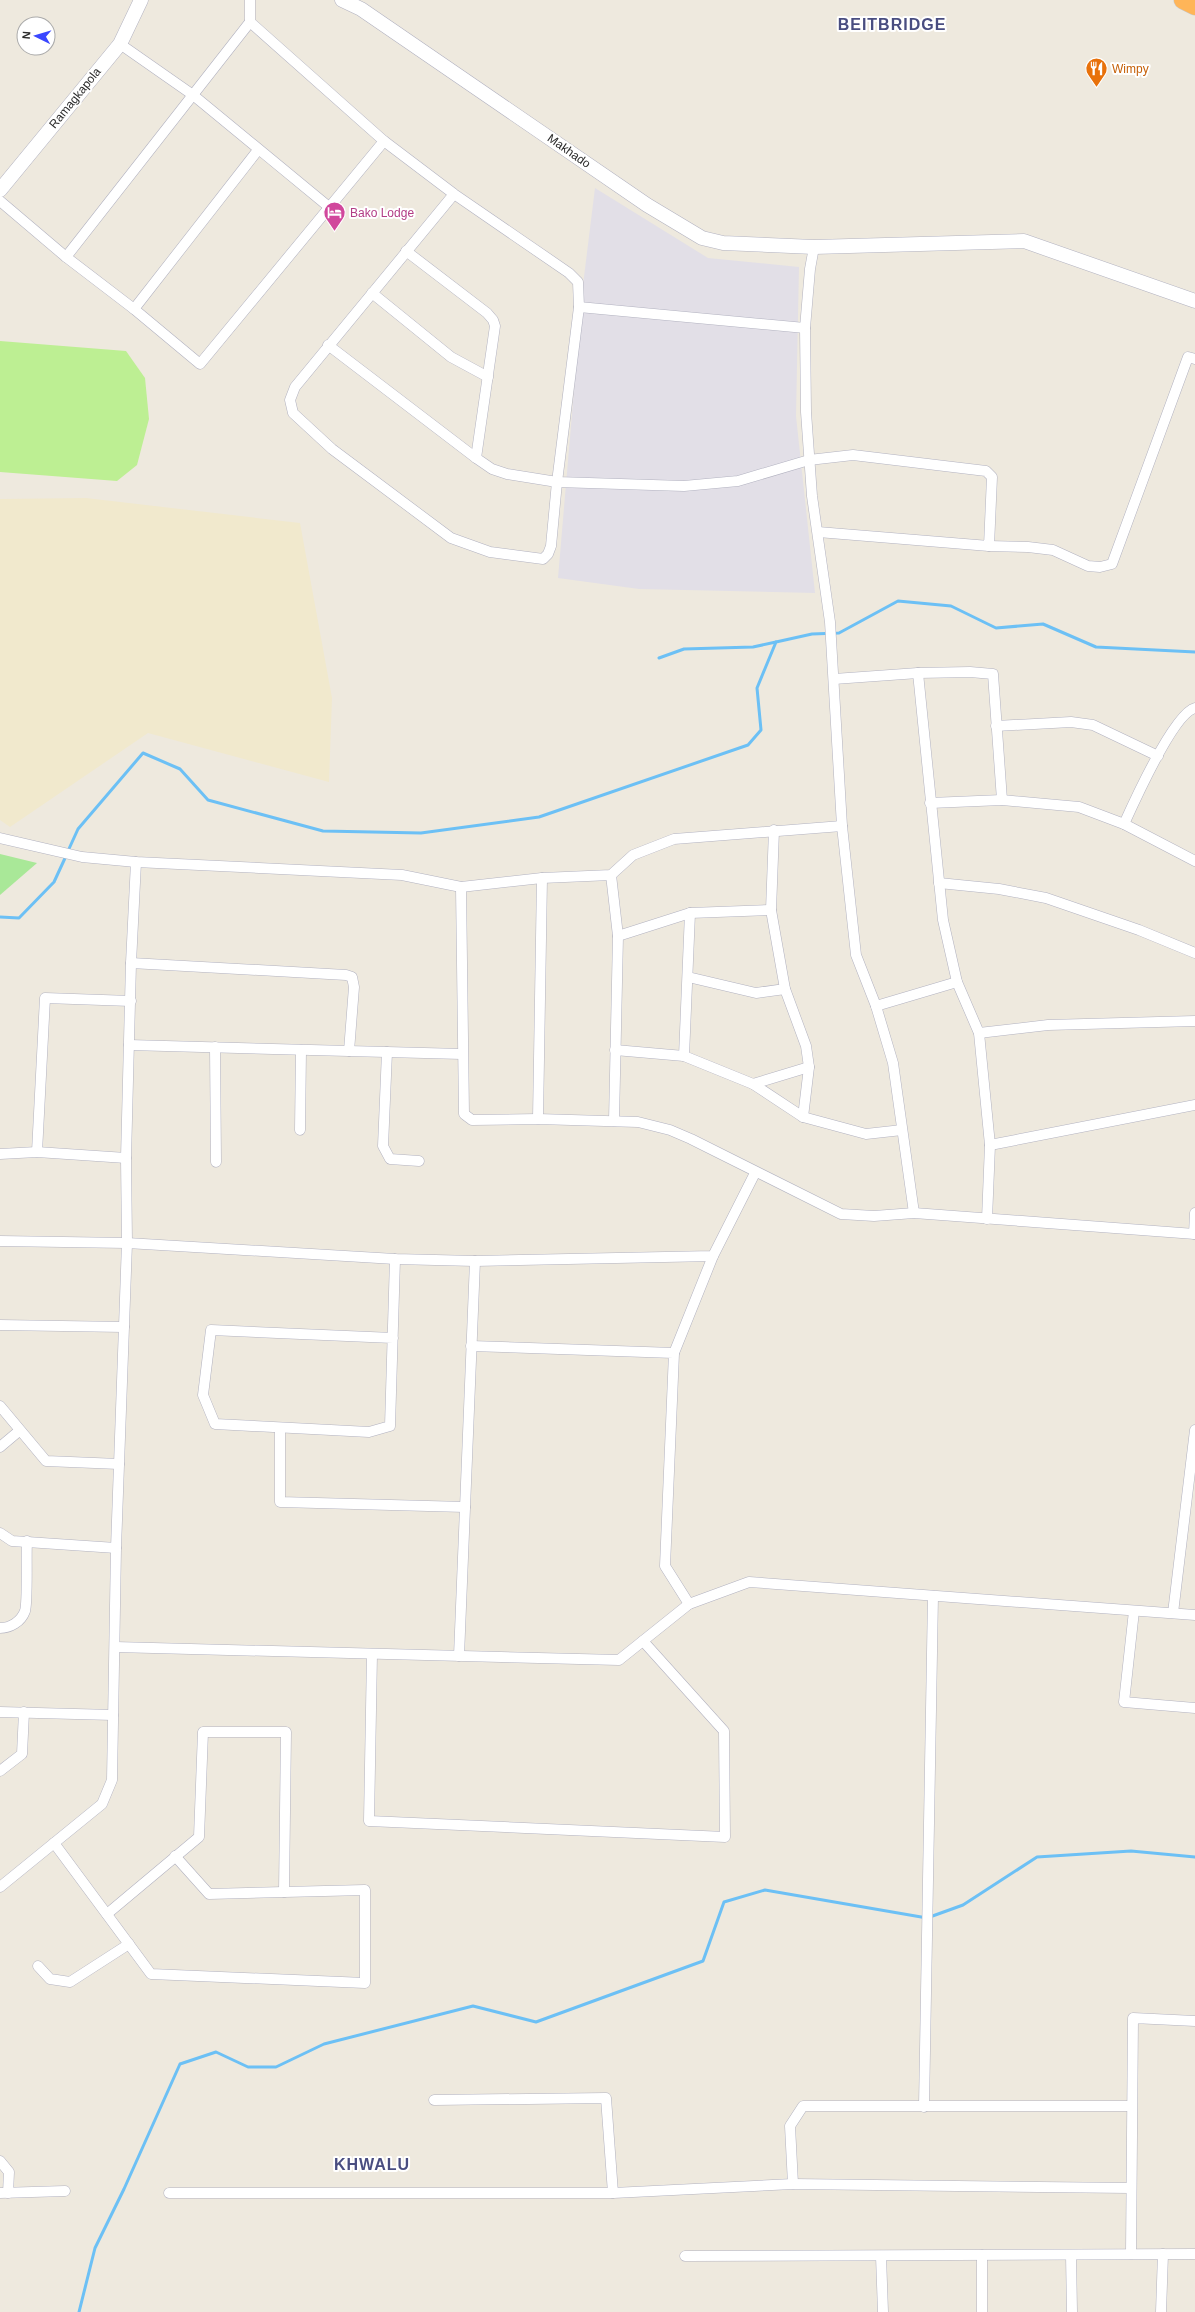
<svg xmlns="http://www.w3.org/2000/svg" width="1195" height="2312" viewBox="0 0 1195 2312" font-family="Helvetica,sans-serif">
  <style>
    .industrial { fill: #e2dfe7 }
    .education { fill: #f1e9cd }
    .green { fill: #a9e898 }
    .pitch { fill: #bdef93 }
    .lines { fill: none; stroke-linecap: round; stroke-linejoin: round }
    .stream { stroke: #6cc0f5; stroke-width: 3 }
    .street-casing { stroke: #b2b2c0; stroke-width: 11 }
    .secondary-casing { stroke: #b2b2c0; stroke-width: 15 }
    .highway-casing { stroke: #c8c8c8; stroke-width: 19 }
    .street { stroke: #fff; stroke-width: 10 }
    .secondary { stroke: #fff; stroke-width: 14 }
    .highway { stroke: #ffb558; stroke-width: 18 }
    .labels { text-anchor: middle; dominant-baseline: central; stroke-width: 4; stroke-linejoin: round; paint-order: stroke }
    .food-label { font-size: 12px; fill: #c56008; stroke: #fff; text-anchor: start }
    .street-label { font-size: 12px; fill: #2c2c2c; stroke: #fff }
    .hotel-label { font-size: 12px; fill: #b23c85; stroke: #fff; text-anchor: start }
    .district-label { font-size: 16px; font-weight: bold; letter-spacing: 1px; fill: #494d80; stroke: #fff }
  </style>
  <rect width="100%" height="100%" fill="#eee9de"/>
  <path class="industrial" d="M595 188 708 258 799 267 796 416 815 593 639 589 558 578 583 285Z"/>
  <path class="education" d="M86 498 300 523 332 698 329 782 148 733 10 827 0 820V499Z"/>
  <path class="green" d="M0 854 37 863 0 895Z"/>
  <path class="pitch" d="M0 341 126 351 145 378 149 419 137 465 117 481 0 472Z"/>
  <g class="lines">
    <g class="stream">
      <path d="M659 658 684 649 753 647 776 642"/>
      <path d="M68 851 78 829 143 753 180 769 208 800 323 831 421 833 539 817 748 745 761 730 757 688 776 642 812 634 839 633 898 601 951 606 996 628 1043 624 1096 647 1195 652"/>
      <path d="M0 917 19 918 54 882 66 856"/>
      <path d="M79 2312 95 2248 124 2189 180 2064 216 2052 248 2067H276L324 2044 473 2006 536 2022 703 1961 724 1902 765 1890 927 1918 963 1905 1037 1857 1131 1851 1195 1857"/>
    </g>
    <defs>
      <g id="street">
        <path d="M250 0V22L384 141 454 194 569 273 578 282 579 307 557 482 551 546 548 554 543 559 490 552 451 538 332 449 293 413 290 400 295 387 454 194"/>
        <path d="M250 22 66 257 134 309 200 364 384 141"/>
        <path d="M120 44 193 95 329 207"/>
        <path d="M0 201 66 257"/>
        <path d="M814 247 810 269 805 328 806 412 812 496 830 622 842 826 856 955 876 1006 893 1063 914 1213"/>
        <path d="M406 251 487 313 493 320 495 326 476 458"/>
        <path d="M372 293 451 357 488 377"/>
        <path d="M579 307 805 328"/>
        <path d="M134 309 258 150"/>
        <path d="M328 345 476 458 492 469 507 474 557 482 684 486 738 481 809 460 853 455 986 471 992 477 989 546 818 532"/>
        <path d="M989 546 1028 547 1053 550 1088 566 1100 567 1112 564 1188 357 1195 359"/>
        <path d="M918 673 943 920 957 982 979 1033 990 1145 987 1219"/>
        <path d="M834 679 918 673 970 672 993 674 1002 800"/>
        <path d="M996 726 1071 722 1093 725 1158 756"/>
        <path d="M930 803 1002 800 1079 807 1124 824 1195 861"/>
        <path d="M1124 824C1134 802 1174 713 1195 708"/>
        <path d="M842 826 674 839 633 855 611 875 542 878 461 887 464 1114 472 1120 538 1119 638 1122 670 1130 691 1139 841 1214 874 1216 914 1213 1195 1234"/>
        <path d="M774 830 771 910 785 989 806 1046 809 1067 803 1117"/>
        <path d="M0 838 82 857 136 862 402 875 461 887"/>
        <path d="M611 875 618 936 614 1121"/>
        <path d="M939 883 999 889 1046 898 1139 930 1195 953"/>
        <path d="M618 936 690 913 771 910"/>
        <path d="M131 963 346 975 352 977 354 987 349 1051"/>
        <path d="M688 977 756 993 785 989"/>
        <path d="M876 1006 957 982"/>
        <path d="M979 1033 1048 1025 1195 1021"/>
        <path d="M129 1045 462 1054"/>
        <path d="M215 1047 216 1162"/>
        <path d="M615 1050 684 1056 753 1084 803 1117 866 1134 902 1130"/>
        <path d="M387 1052 383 1146 390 1159 419 1161"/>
        <path d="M684 1056 690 913"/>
        <path d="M753 1084 809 1067"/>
        <path d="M538 1119 542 878"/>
        <path d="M300 1130 301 1050"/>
        <path d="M990 1145 1195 1105"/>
        <path d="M37 1152 45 998 131 1001"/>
        <path d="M0 1154 37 1152 126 1158"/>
        <path d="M1194 1234 1195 1213"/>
        <path d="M0 1241 127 1243 395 1259 475 1261 713 1256 755 1173"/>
        <path d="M0 1325 124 1327"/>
        <path d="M393 1338 211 1330 203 1395 215 1424 369 1432 390 1426 395 1259"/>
        <path d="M471 1346 674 1353 665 1566 689 1604"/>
        <path d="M674 1353 713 1256"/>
        <path d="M0 1406 46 1461 119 1464"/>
        <path d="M280 1428V1502L465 1507"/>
        <path d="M0 1447 19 1431"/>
        <path d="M0 1533 12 1541 116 1548"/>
        <path d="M1134 1611 1124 1702 1195 1708"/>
        <path d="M1173 1613 1195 1430"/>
        <path d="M0 1628C10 1628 21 1622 25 1611 28 1601 26 1555 27 1541"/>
        <path d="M115 1647 619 1660 689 1604 749 1582 1195 1615"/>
        <path d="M372 1654 369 1821 725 1837 724 1731 643 1641"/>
        <path d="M459 1656 475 1261"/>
        <path d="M0 1712 113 1715"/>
        <path d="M0 1771 22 1754 24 1712"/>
        <path d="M54 1843 151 1974 365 1983V1890L209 1894 175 1856"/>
        <path d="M0 1887 102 1804 112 1780 116 1548 127 1243 126 1158 131 963 136 862"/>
        <path d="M107 1914 199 1837 203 1732H286L284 1892"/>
        <path d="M38 1966 50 1979 70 1982 129 1944"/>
        <path d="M434 2100 606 2098 613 2193"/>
        <path d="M924 2107 933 1596"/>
        <path d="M0 2161 9 2172 8 2193"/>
        <path d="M793 2184 790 2126 803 2106H1131"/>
        <path d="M0 2193 65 2191"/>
        <path d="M169 2193H613L793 2184 1130 2188"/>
        <path d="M1131 2254 1133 2018 1195 2021"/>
        <path d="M982 2255V2312"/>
        <path d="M1071 2255 1072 2312"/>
        <path d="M685 2256 1195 2254"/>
        <path d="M881 2256 883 2312"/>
        <path d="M1161 2312 1163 2254"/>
      </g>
      <g id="secondary">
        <path d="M342 0 361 9 647 205 702 238 723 243 814 247 1024 241 1195 301"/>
        <path d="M0 190 120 44 141 0"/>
      </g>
      <path id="highway" d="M1183 0 1195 6"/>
    </defs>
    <use href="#street" class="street-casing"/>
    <use href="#secondary" class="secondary-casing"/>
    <use href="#highway" class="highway-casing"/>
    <use href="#street" class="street"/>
    <use href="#secondary" class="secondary"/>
    <use href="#highway" class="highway"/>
  </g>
  <defs>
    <symbol id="restaurant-pin" viewBox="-11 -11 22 30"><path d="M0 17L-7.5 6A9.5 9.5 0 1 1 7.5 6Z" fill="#e8710a" stroke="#fff"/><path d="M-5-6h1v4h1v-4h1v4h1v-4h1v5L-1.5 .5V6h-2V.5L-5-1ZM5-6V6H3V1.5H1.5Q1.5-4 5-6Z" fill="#fff"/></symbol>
    <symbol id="hotel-pin" viewBox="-11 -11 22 30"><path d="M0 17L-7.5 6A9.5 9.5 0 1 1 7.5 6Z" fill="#d1479c" stroke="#fff"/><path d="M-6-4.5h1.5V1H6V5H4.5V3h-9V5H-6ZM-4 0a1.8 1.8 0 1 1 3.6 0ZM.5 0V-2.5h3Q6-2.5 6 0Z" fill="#fff"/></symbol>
  </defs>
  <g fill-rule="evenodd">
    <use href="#restaurant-pin" x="1084" y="56" width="25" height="34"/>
    <use href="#hotel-pin" x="322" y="200" width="25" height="34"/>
  </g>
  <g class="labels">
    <g class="food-label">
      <text x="1112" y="69">Wimpy</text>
    </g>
    <g class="street-label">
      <text transform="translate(75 98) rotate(-51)">Ramagkapola</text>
      <text transform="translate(569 151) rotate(35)">Makhado</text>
    </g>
    <g class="hotel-label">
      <text x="350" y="213">Bako Lodge</text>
    </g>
    <g class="district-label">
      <text x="892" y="24">BEITBRIDGE</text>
      <text x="372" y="2164">KHWALU</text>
    </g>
  </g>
  <g transform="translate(36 36) rotate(275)"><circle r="19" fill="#ffffff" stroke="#ababab"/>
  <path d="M0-3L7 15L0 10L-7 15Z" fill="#3a47ff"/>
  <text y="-6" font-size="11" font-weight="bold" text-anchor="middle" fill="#2c2c2c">N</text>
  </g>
</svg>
